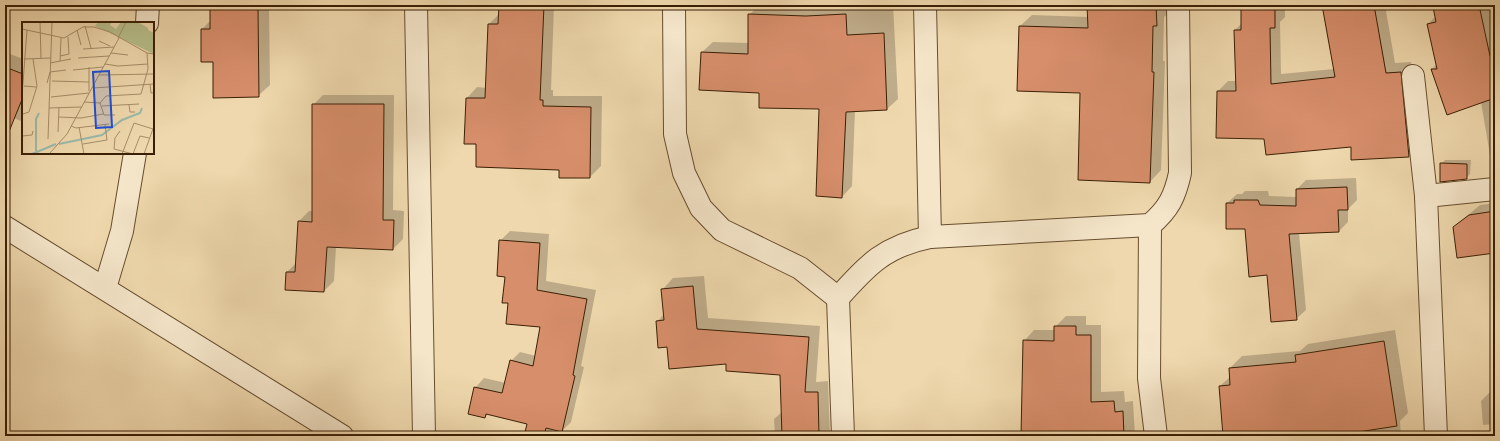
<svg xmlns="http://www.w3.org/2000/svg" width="1500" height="441" viewBox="0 0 1500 441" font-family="'Gentium Book Plus',serif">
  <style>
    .shadow { fill: #0003 }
    .building { fill: #d78e6b; stroke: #3a1f04 }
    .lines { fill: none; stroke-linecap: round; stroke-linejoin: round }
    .minor-casing { stroke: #674d2e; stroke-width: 24 }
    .minor { stroke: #f5e6ca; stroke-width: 22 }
    .inset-river { fill: none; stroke: #9abaab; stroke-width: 2 }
    .inset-road { fill: none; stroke: #a78e69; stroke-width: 1 }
    .view { fill: #1d4ed8; fill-opacity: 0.15; stroke: #1d4ed8; stroke-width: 2 }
    .inset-edge { fill: none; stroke: #3a1f04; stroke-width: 2 }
  </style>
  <rect width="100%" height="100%" fill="#efd8ad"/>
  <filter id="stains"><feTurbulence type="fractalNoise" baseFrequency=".005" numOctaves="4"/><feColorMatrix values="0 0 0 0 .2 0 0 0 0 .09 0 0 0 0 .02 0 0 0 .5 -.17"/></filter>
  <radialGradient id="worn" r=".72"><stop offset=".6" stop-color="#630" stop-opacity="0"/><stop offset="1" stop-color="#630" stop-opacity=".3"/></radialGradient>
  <g class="shadow">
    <path d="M215 5H269L270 85 258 96 202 29 211 20V9Z"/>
    <path d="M500 5H554L551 90H553V96H602L601 166 590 177H560V169L477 143 467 98 477 87 487 88 489 24 500 13Z"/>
    <path d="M699 5H735L733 7Z"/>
    <path d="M759 5H893L898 99 887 109 855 111 852 186 842 197 820 108 760 92 702 52 713 42 749 43V15Z"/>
    <path d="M1088 5H1167L1168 14 1164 17 1163 61H1165L1161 170 1150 182 1081 92 1020 26 1032 15 1089 17Z"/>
    <path d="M1245 5H1285V17L1280 22 1281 74 1334 69 1323 5H1385L1395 63 1411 62 1419 146 1409 156 1352 146 1265 138 1218 91 1228 81H1236L1235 30 1242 23V8Z"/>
    <path d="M1437 5H1492L1495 21V160L1491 161 1481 102 1432 69 1437 64 1428 24 1436 16 1434 7Z"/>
    <path d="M5 52 23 59V122L5 114Z"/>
    <path d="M323 95H394L393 210 404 211 403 239 393 249 336 247 334 281 324 291 287 272 296 263 299 221 309 211H313V105Z"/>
    <path d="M1445 160H1471L1470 174 1466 178 1441 164Z"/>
    <path d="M1356 178 1357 200 1348 209V222L1339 231 1299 233 1306 310 1296 319 1268 274 1246 228 1227 203 1237 194H1242L1245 191H1268L1269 196 1297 197V189L1306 180Z"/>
    <path d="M1495 203V269L1493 252 1454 227 1480 205Z"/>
    <path d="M510 231 549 234 546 281 596 290 581 366 584 367 571 422 562 431 552 429 550 436H525L528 423 488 414 485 417 475 388 484 378 506 383 511 361 520 352 536 356 541 327 509 303 500 241Z"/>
    <path d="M704 276 708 318 820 326 816 382 828 381 830 436H775L774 419 782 412 781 374 728 363 668 346 657 322 664 314 662 290 673 278Z"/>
    <path d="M1066 316H1086V325H1101V392L1124 391 1125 402 1133 401 1135 436H1022L1024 341 1034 330H1055V327Z"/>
    <path d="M1395 330 1408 413 1400 421 1401 436H1224L1220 386 1231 376 1230 368 1242 356 1300 351 1308 344Z"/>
    <path d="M1492 390H1495V424L1483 425 1481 401Z"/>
  </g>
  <g class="building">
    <path d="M499 5H544L540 100H543V106L591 107 590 178H559V170L476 167V144H464L466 98H485L488 24H498Z"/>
    <path d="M1087 5H1156L1157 26H1153L1152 72H1154L1150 183 1078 180 1080 93 1017 91 1019 26 1088 28Z"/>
    <path d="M1322 5H1374L1386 73 1401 72 1409 157 1351 160V147L1266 155 1264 139 1216 138 1217 91H1236L1234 30H1241V7H1275V28H1270L1271 84 1335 77Z"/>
    <path d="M1443 5H1479L1490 56 1495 54V98L1447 115 1431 69H1437L1427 24 1436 22 1433 7Z"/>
    <path d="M210 9H258L259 97 213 98V62H201V29H210Z"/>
    <path d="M748 14 806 16 846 14 847 35 884 33 887 110 846 112 842 198 816 196 819 109 759 108V93L699 90 701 52 748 54Z"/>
    <path d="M5 67 23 74V97L6 139Z"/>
    <path d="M312 104H384L383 220H394L393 250 327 247 324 292 285 290 286 272H295L298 221 312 222Z"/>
    <path d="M1440 163 1467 164V179L1440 182Z"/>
    <path d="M1347 187 1348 210H1338L1339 232 1289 234 1297 320 1271 322 1267 275 1249 277 1245 229H1226V203H1234V200H1258L1260 205 1296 206V189Z"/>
    <path d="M1495 211V253L1457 258 1453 227 1469 215Z"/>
    <path d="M499 240 540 243 537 290 587 299 573 375 575 376 562 432 546 428 544 436H524L527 424 486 414 485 418 468 414 474 387 502 393 510 360 533 366 540 327 506 324 508 303H502L505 277 497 276Z"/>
    <path d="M693 286 697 329 809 337 805 392H818L819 436H782L780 375 726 371V364L669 369 667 347 658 348 656 321 664 320 661 289Z"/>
    <path d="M1054 326H1076V335H1091V402L1114 401 1115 412 1123 411 1124 436H1021L1023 340 1054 341Z"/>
    <path d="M1384 341 1397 426 1332 436H1223L1219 386 1230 385 1229 368 1296 362 1295 355Z"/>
  </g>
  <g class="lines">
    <defs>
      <g id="minor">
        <path d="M416 5 424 436"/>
        <path d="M674 5 675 134 684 173 701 208 722 230 800 268 838 298"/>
        <path d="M925 5 930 237"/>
        <path d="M147 23 148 5"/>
        <path d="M1413 76 1426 196 1436 436"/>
        <path d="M1426 196 1495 189"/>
        <path d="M1150 225 1149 378 1156 436"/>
        <path d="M5 227 342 436"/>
        <path d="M105 288 122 231 135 153"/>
        <path d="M843 436 838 298C867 265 885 246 930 237L1150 225C1169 209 1175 196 1180 173L1178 5"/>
      </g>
    </defs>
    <use href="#minor" class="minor-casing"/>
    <use href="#minor" class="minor"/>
  </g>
  <g transform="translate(22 22)">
    <rect width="132" height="132" fill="#efd8ad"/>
    <path d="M76 0H90L88 3 94 7 99 0H116L126 6V8L132 11V32L73 4Z" fill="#b7bf8b"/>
    <path class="inset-river" d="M37 122 80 113 100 98 118 91 120 86M14 129V97L17 91M10 132 34 122"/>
    <path class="inset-road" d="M18 0 19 36M63 4 69 26M0 7 42 16 61 5H72L88 10 125 31 132 32M55 8 59 23M96 16 104 0M77 19 88 24M61 27 92 25M89 31 106 33M38 34 47 32 46 15M56 36 87 34M2 37 29 36M38 39 39 16M28 41 49 37M83 42 96 44 126 42M67 45V69M51 48 81 45M77 53 132 52M30 59 67 60M25 61 28 50 44 48M128 62 129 71H132M2 64 14 65M71 66 132 62M0 74 5 8M29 75 67 71M62 80 78 81 82 93H93M78 81 84 74 119 72 126 47 125 31M107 83 108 90H113M80 84 117 82M27 86 59 85M1 92 7 90 15 64 11 37M37 95 59 96 81 92M49 104 54 106 87 102M57 105 62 132M98 109 93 116 92 127 111 132M36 110 37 85M0 114 10 113 11 109M26 117 30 0M61 122 85 118 83 103M27 132 45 112 97 16M100 132 112 101 131 107M111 132 118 114 127 116M122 132 132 104"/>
    <path class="view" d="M87 49 90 105 74 106 71 50Z"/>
    <rect width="132" height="132" class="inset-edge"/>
  </g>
  <rect width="1500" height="441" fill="none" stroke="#efd8ad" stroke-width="20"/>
  <rect x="6" y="6" width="1488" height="429" fill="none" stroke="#3a1f04" stroke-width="2"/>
  <rect x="10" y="10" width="1480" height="421" fill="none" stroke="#3a1f04"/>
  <rect width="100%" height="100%" filter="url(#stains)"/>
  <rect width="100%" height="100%" fill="url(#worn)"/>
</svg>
